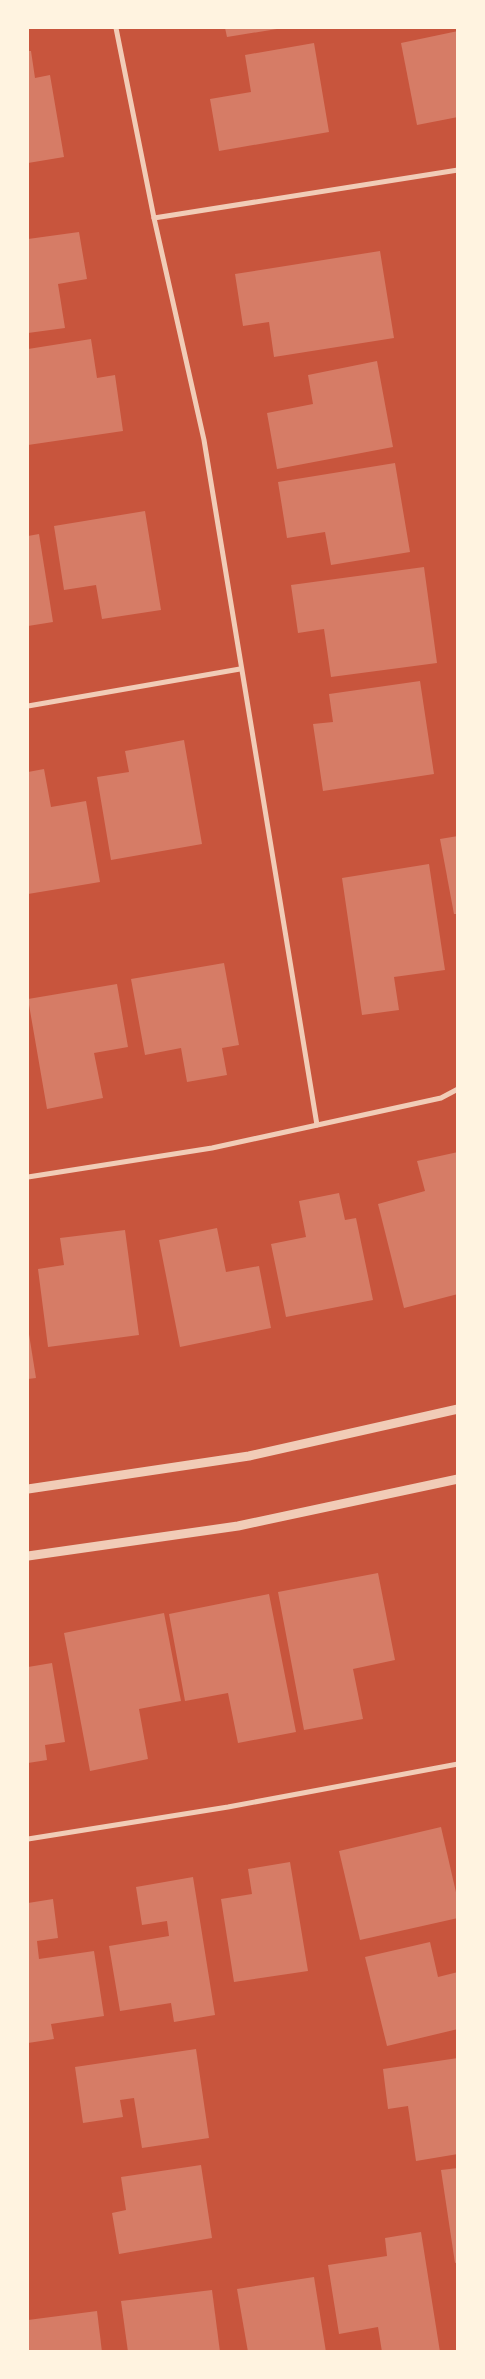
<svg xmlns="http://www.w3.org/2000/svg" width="485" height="2379" viewBox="0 0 485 2379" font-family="Raleway,sans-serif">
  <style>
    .building { fill: #d67c66 }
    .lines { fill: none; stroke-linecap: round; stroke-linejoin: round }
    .minor { stroke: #f1ccb7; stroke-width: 5 }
    .tertiary { stroke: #f1ccb7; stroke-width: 9 }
  </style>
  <rect width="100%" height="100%" fill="#c8553d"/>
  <g class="building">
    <path d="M225 28H277V29L227 37Z"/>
    <path d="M458 31V117L417 125 401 43Z"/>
    <path d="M314 43 329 132 219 151 210 99 251 92 245 55Z"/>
    <path d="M28 51H31L35 78 50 75 64 157 28 163Z"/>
    <path d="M79 232 87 279 58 284 65 328 28 333V239Z"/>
    <path d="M380 251 394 338 274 357 269 322 243 326 235 274Z"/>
    <path d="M91 339 97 378 115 375 123 431 28 445V349Z"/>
    <path d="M377 361 393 447 277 469 267 413 313 404 308 375Z"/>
    <path d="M395 463 410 552 331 565 325 532 287 538 278 482Z"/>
    <path d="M145 511 161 610 102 619 96 585 64 590 54 526Z"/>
    <path d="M39 534 53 622 28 626V536Z"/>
    <path d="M424 567 437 663 331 677 324 629 298 633 291 585Z"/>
    <path d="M420 681 434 774 323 791 313 724 333 722 329 694Z"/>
    <path d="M184 740 202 844 111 860 97 777 129 772 125 751Z"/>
    <path d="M44 769 51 807 86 801 100 882 28 894V772Z"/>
    <path d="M458 836V914H454L440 839Z"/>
    <path d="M429 864 445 970 394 977 399 1010 362 1015 342 878Z"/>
    <path d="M224 963 239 1045 222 1048 227 1075 187 1082 181 1048 145 1055 131 979Z"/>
    <path d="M117 984 128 1047 94 1053 103 1098 47 1109 28 999Z"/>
    <path d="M458 1152V1294L404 1308 378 1204 425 1191 417 1161Z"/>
    <path d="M339 1193 345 1220 356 1218 373 1300 286 1317 271 1244 306 1237 299 1201Z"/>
    <path d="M217 1228 226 1272 259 1266 271 1328 180 1347 159 1240Z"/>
    <path d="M125 1230 139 1335 48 1347 38 1269 64 1265 60 1238Z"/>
    <path d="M28 1328 36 1378 28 1379Z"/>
    <path d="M378 1573 395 1660 353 1669 363 1719 304 1730 278 1592Z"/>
    <path d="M269 1594 296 1732 238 1743 228 1693 185 1701 169 1614Z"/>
    <path d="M164 1613 181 1701 139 1709 148 1759 90 1771 64 1633Z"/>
    <path d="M52 1663 65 1742 45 1745 47 1760 28 1763V1667Z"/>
    <path d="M441 1827 458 1901V1918L360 1940 339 1851Z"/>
    <path d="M290 1862 308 1971 234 1982 221 1899 252 1894 248 1869Z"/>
    <path d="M193 1877 215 2015 174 2022 171 2003 120 2011 109 1946 169 1936 167 1921 142 1925 136 1887Z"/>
    <path d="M53 1899 58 1938 37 1941 39 1959 94 1951 104 2016 51 2024 54 2039 28 2043V1903Z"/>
    <path d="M430 1942 438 1977 458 1972V2029L387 2046 365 1957Z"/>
    <path d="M196 2049 209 2138 142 2148 134 2098 120 2100 123 2117 83 2123 75 2067Z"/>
    <path d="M458 2058V2154L416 2161 408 2106 388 2109 383 2069Z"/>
    <path d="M201 2165 212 2238 119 2254 112 2213 126 2210 121 2177Z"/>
    <path d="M458 2168V2262L455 2263 441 2170Z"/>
    <path d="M421 2232 440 2352H382L378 2327 339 2334 328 2265 387 2256 385 2238Z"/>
    <path d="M314 2277 326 2352H248L237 2289Z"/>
    <path d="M212 2290 220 2352H128L121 2301Z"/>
    <path d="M97 2311 102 2352H28V2320Z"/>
  </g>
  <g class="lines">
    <g class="minor">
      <path d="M116 28 154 218 204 440 317 1125"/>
      <path d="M154 218 458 170"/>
      <path d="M28 706 240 669"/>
      <path d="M28 1177 212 1148 441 1098 458 1089"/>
      <path d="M28 1839 228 1807 458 1764"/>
    </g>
    <g class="tertiary">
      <path d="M28 1489 249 1456 458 1409"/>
      <path d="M28 1556 238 1526 458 1479"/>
    </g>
  </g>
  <rect width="485" height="2379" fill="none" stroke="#fff3e0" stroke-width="58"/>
</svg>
